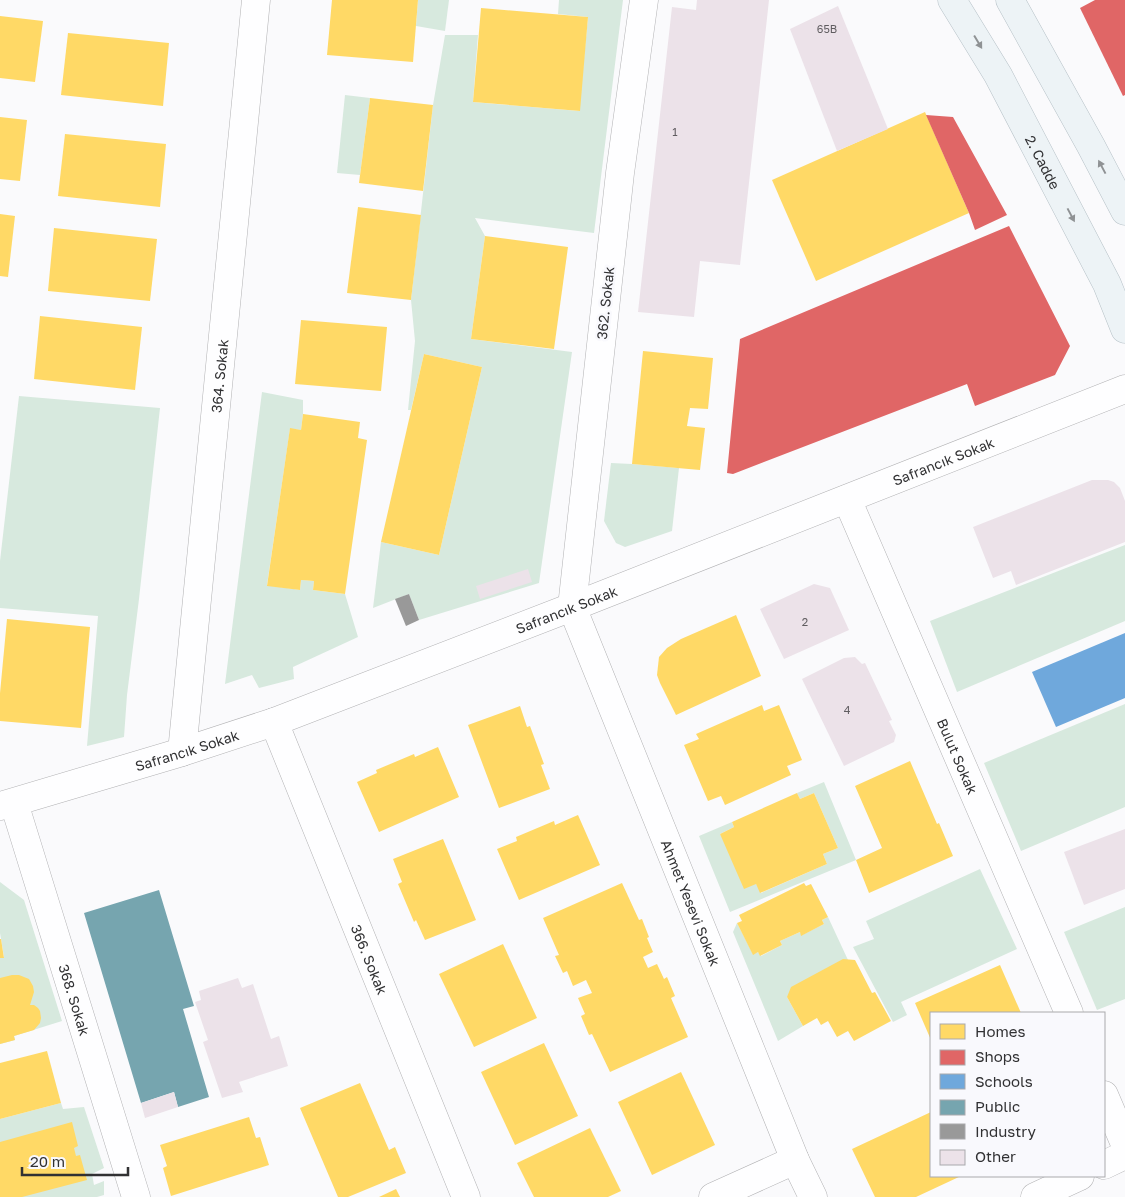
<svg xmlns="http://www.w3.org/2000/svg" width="1125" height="1197" viewBox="0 0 1125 1197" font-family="'Golos Text',sans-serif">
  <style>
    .green { fill: #d7e9de }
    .homes { fill: #ffd966 }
    .shops { fill: #e06666 }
    .schools { fill: #6fa8dc }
    .public { fill: #76a5af }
    .industry { fill: #999 }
    .building { fill: #ece2e9 }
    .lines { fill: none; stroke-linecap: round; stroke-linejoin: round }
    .minor-casing { stroke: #b2b2b4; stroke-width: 29 }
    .primary-casing { stroke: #b6c1c7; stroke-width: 29 }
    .minor { stroke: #fefeff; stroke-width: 28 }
    .primary { stroke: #edf3f6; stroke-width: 28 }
    .oneway { fill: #8f9294 }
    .labels { text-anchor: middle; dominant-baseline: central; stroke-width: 5; stroke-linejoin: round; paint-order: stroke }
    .number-label { font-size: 11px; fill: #605d60 }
    .street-label { font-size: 14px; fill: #313133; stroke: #f9f9fd }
  </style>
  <rect width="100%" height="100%" fill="#fafafc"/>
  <g class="green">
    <path d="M418 0H449L445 31 416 26Z"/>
    <path d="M559 0H623L594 233 475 218 485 236 471 339 572 352 539 583 419 620 409 594 373 608 381 542 439 555 482 367 424 354 411 410H408L415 341 411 300 433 105 445 35H478L473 102 579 111 588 17 558 14Z"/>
    <path d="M345 95 370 98 360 175 337 173Z"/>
    <path d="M262 392 303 400V414L301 430 290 429 267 585 300 590 301 580 314 581 313 590 345 594 358 637 293 667 294 679 259 688 252 675 225 684Z"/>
    <path d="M19 396 160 408 139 599 127 695 124 737 87 746 98 616 0 608V561Z"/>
    <path d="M611 463 632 464 679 468 672 531 625 547 616 543 604 521Z"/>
    <path d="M1125 545V621L957 692 930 621Z"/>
    <path d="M1125 704V807L1021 851 984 763Z"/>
    <path d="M824 782 856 860 730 912 699 836 732 822 734 827 720 834 756 884 761 893 827 864 823 854 838 848 814 793 800 799 797 793Z"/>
    <path d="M980 869 1017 949 901 1002 907 1015 893 1022 853 947 874 939 866 921Z"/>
    <path d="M0 882 24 900 62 1021 14 1036 15 1040 0 1044V958L4 957 0 933Z"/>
    <path d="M1125 907V999L1097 1010 1064 932Z"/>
    <path d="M828 917 848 960 787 997 803 1026 778 1041 733 932 737 923 753 954 758 952 761 956 782 945 780 941 800 932 802 935 824 924 822 920Z"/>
    <path d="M61 1103 63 1109 84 1107 104 1168 92 1174 94 1185 104 1181V1195L97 1197H0V1119Z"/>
  </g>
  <g class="homes">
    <path d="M332 0H418L413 62 327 55Z"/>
    <path d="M481 8 588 17 580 111 473 102Z"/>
    <path d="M0 16 43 21 35 82 0 78Z"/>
    <path d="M68 33 169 43 163 106 61 95Z"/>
    <path d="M370 98 433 105 423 191 359 183Z"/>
    <path d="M925 112 969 213 816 281 772 180Z"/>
    <path d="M0 117 27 120 20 181 0 179Z"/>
    <path d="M65 134 166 144 160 207 58 196Z"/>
    <path d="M358 207 421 215 411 300 347 293Z"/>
    <path d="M0 214 15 216 8 277 0 276Z"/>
    <path d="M54 228 157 239 150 301 48 291Z"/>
    <path d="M485 236 568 247 554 349 471 339Z"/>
    <path d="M40 316 142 327 135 390 34 379Z"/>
    <path d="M301 320 387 327 381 391 295 384Z"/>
    <path d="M643 351 713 358 708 409 690 408 687 426 705 428 700 470 632 464Z"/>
    <path d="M424 354 482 367 439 555 381 542Z"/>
    <path d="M303 414 360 422 358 438 367 440 345 594 313 590 314 581 301 580 300 590 267 586 290 428 301 430Z"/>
    <path d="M736 615 761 676 676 715 660 683 657 675 659 657 667 648 681 639Z"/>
    <path d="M7 619 90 627 81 728 0 721V693Z"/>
    <path d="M762 705 764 711 779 705 802 760 787 766 791 775 725 805 721 796 708 801 684 745 699 739 696 734Z"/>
    <path d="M520 706 527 727 530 726 544 764 541 765 550 789 499 808 468 725Z"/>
    <path d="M438 747 459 797 379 832 357 782 377 773 376 770 414 754 415 757Z"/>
    <path d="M910 761 937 824 939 823 953 856 869 893 856 860 882 848 855 786Z"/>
    <path d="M797 793 800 799 814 793 838 848 823 854 827 864 760 893 756 884 744 889 720 834 734 827 732 822Z"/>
    <path d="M578 815 600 865 519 900 497 849 517 841 516 837 554 821 555 825Z"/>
    <path d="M443 839 476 920 425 940 416 920 414 922 398 884 402 882 393 859Z"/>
    <path d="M622 883 639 920 642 919 649 937 647 938 653 952 643 957 648 968 657 964 664 979 667 977 675 996 671 998 688 1037 610 1072 592 1034 589 1035 581 1016 585 1014 578 998 592 993 586 980 573 986 567 971 563 973 555 956 559 955 543 918Z"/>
    <path d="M804 883 806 886 811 884 828 917 822 920 824 924 801 936 800 932 780 941 782 945 760 956 758 952 753 955 737 923 742 921 739 915Z"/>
    <path d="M0 939H1L4 958H0Z"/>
    <path d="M503 944 537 1018 474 1047 439 974Z"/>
    <path d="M843 959 855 960 872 993 875 992 891 1021 854 1041 848 1031 837 1037 828 1021 821 1025 817 1018 803 1026 787 997 791 987Z"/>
    <path d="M1000 965 1021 1013H931V1040L915 1003Z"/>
    <path d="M12 975H19L29 979 33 986 34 992 30 1005H34L38 1008 40 1011 41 1018 40 1023 34 1030 14 1036 15 1040 0 1044V978Z"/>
    <path d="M544 1043 578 1116 515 1145 481 1072Z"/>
    <path d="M47 1051 61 1103 0 1119V1063Z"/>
    <path d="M681 1072 715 1145 652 1175 618 1102Z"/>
    <path d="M360 1083 389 1150 395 1147 406 1173 348 1197H338L300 1108Z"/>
    <path d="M931 1112V1176H961L916 1197H875L852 1149Z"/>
    <path d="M249 1117 256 1138 260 1137 269 1165 171 1196 163 1168 167 1166 160 1145Z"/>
    <path d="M72 1122 78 1146 74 1148 76 1156 80 1155 87 1180 22 1197H0V1142Z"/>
    <path d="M590 1128 621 1191 608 1197H534L517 1163Z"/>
    <path d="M396 1189 400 1197H379Z"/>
  </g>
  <g class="shops">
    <path d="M1095 0H1125V95L1123 96 1080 8Z"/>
    <path d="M926 115 953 117 1007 215 975 230 969 213Z"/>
    <path d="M1009 226 1070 346 1055 375 975 406 967 384 733 474 727 473 740 339Z"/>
  </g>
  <path class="schools" d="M1125 633V698L1056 727 1032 672Z"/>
  <path class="public" d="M159 890 194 1006 183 1009 209 1097 178 1107 174 1092 141 1103 84 913Z"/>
  <path class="industry" d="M409 594 419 620 406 626 395 599Z"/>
  <g class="building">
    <path d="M697 0H769L740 265 700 261 694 317 638 312 672 7 696 10Z"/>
    <path d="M838 6 888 129 837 151 790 29Z"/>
    <path d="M1092 480H1108L1114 482 1120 488 1125 501V542L1016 585 1011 571 993 578 973 527Z"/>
    <path d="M528 569 532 582 480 599 476 586Z"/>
    <path d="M814 584 830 588 849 630 784 659 760 609Z"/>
    <path d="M855 657 862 664 865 663 892 720 889 721 896 735 894 742 844 766 802 679 844 658Z"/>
    <path d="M1125 829V889L1084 905 1064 852Z"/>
    <path d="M238 978 242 988 253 984 271 1039 279 1036 288 1066 239 1082 243 1092 222 1098 203 1042 208 1040 195 1002 201 1000 199 991Z"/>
    <path d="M174 1092 178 1107 145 1118 141 1103Z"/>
  </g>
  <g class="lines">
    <defs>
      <g id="minor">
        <path id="s1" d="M644 0 620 173 572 607 795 1160 813 1197"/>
        <path id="s2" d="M847 499 1069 1013"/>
        <path id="s3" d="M274 722 466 1197"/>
        <path id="s4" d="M182 752 256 0"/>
        <path id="s5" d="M14 803 136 1197"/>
        <path id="s6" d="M0 806 182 752 274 722 572 607 1125 389"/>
        <path d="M1104 1095 1125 1144"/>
        <path d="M1104 1165 1125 1155"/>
        <path d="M713 1197 795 1160"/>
        <path d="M1035 1197 1080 1176"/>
      </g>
      <g id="primary">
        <path id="s7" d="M952 0 998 75 1107 284 1125 329"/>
        <path d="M1010 0 1091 146 1125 211"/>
      </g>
    </defs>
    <use href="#minor" class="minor-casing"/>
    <use href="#primary" class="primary-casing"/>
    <use href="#minor" class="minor"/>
    <use href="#primary" class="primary"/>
  </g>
  <defs><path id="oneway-solid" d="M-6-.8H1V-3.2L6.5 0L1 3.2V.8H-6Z" transform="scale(1.25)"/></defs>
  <g class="oneway">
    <use href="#oneway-solid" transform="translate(978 42) rotate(59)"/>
    <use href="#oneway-solid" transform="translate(1102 167) rotate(-118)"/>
    <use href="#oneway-solid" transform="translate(1071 215) rotate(62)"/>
  </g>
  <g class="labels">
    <g class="number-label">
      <text x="827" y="28">65B</text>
      <text x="675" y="131">1</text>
      <text x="805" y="621">2</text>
      <text x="847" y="709">4</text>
    </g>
    <g class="street-label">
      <text stroke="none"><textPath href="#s7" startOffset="186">2. Cadde</textPath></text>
      <text transform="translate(605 303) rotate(-84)">362. Sokak</text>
      <text stroke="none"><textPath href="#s4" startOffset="378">364. Sokak</textPath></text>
      <text stroke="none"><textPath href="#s6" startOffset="1005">Safrancık Sokak</textPath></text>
      <text stroke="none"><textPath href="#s6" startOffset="600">Safrancık Sokak</textPath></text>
      <text stroke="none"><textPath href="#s6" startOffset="195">Safrancık Sokak</textPath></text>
      <text stroke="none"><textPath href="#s2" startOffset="280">Bulut Sokak</textPath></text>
      <text stroke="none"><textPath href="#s1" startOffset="930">Ahmet Yesevi Sokak</textPath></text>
      <text stroke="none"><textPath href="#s3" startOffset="256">366. Sokak</textPath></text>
      <text stroke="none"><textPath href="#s5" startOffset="206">368. Sokak</textPath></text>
    </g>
  </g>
  <rect x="930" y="1012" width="175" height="165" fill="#f9f9fd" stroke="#a9a9ac"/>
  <rect x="940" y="1024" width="25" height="15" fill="#ffd966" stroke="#a9a9ac"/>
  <text x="975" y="1037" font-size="15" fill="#313133">Homes</text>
  <rect x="940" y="1050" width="25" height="15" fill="#e06666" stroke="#a9a9ac"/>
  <text x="975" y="1062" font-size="15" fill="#313133">Shops</text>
  <rect x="940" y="1074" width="25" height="15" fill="#6fa8dc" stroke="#a9a9ac"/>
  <text x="975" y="1087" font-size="15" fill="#313133">Schools</text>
  <rect x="940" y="1100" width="25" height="15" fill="#76a5af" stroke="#a9a9ac"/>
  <text x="975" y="1112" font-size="15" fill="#313133">Public</text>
  <rect x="940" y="1124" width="25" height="15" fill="#999999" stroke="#a9a9ac"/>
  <text x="975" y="1137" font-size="15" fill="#313133">Industry</text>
  <rect x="940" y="1150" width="25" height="15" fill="#ece2e9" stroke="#a9a9ac"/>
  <text x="975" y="1162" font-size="15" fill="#313133">Other</text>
  <path d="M22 1167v8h106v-8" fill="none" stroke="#313133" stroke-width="2.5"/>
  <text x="30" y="1167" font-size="15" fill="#313133" stroke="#f9f9fd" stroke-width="4" paint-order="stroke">20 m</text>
</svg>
